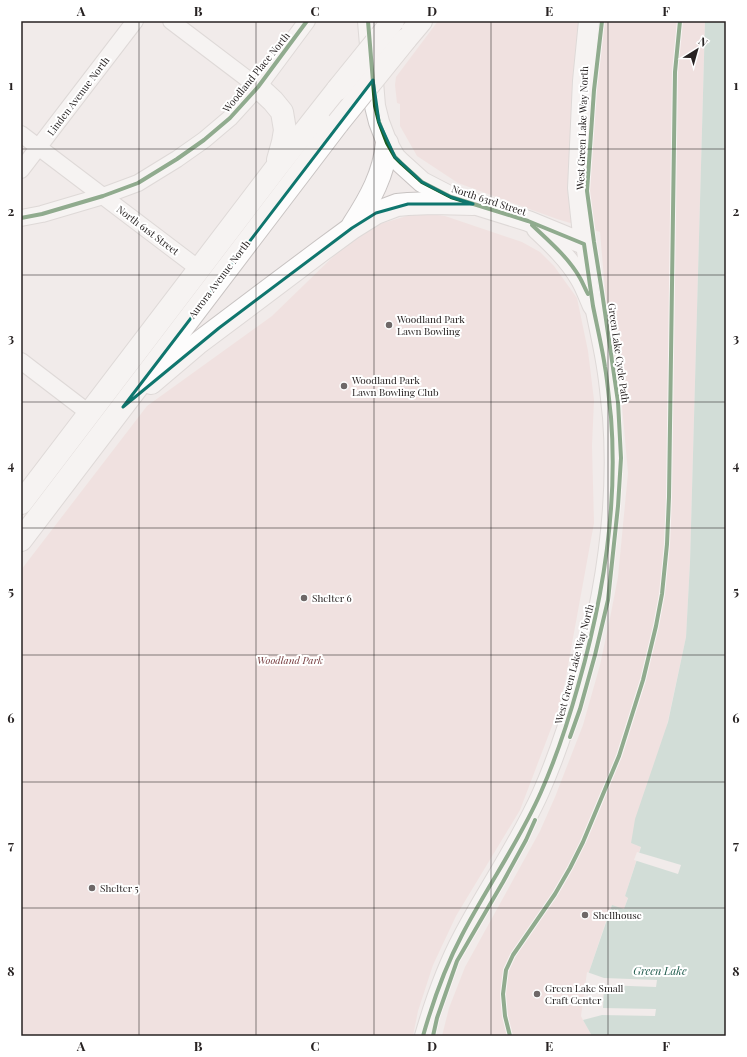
<svg xmlns="http://www.w3.org/2000/svg" width="747" height="1057" viewBox="0 0 747 1057" font-family="'Playfair Display',serif">
  <style>
    .green { fill: #f0d6d5 }
    .water { fill: #aecdc2 }
    .pier { fill: #f1ebea }
    .lines { fill: none; stroke-linecap: round; stroke-linejoin: round }
    .minor-casing { stroke: #c8c3c2; stroke-width: 18 }
    .major-casing { stroke: #c8c3c2; stroke-width: 22 }
    .highway-casing { stroke: #c8c3c2; stroke-width: 24 }
    .minor { stroke: #fdfcfc; stroke-width: 16 }
    .major { stroke: #fdfcfc; stroke-width: 20 }
    .highway { stroke: #fdfcfc; stroke-width: 22 }
    .highway-bridge-casing { stroke: #c8c3c2; stroke-width: 24; stroke-linecap: butt }
    .highway-bridge { stroke: #fdfcfc; stroke-width: 22 }
    .cycleway-casing { stroke: #fff; stroke-width: 6 }
    .cycleway { stroke: #1b5e20; stroke-width: 4 }
    .marked { fill: none; stroke: #0f766e; stroke-width: 3; stroke-linejoin: round }
    .grid { fill: none; stroke: #272222; stroke-width: 1; stroke-opacity: 0.55 }
    .poi-dot { fill: #6e6868; stroke: #fff; stroke-width: 1.5 }
    .labels { text-anchor: middle; dominant-baseline: central; stroke-width: 4; stroke-linejoin: round; paint-order: stroke }
    .street-label { font-size: 10px; fill: #272222; stroke: #fff }
    .poi-label { font-size: 10px; fill: #272222; stroke: #fff; text-anchor: start }
    .park-label { font-size: 10px; font-style: italic; fill: #73383a; stroke: #fff }
    .water-label { font-size: 11px; font-style: italic; fill: #1c5849; stroke: #fff }
    .neatline { fill: none; stroke: #272222; stroke-width: 1.5 }
    .grid-label { font-size: 13px; text-anchor: middle; font-weight: bold; fill: #272222 }
  </style>
  <rect width="100%" height="100%" fill="#f1ebea"/>
  <g class="green">
    <path d="M438 21H705L690 562 686 637 641 846 625 896 628 897 624 910 611 906 589 972 583 1020 592 1036H442L449 1008 465 967 540 831 555 797 583 725 600 665 610 618 618 577 628 473 620 383 608 326 600 232 557 219 458 183 417 156 400 126V104L397 103 395 85 396 77Z"/>
    <path d="M431 214 445 216 522 242 540 252 554 266 577 298 588 351 594 400 592 446 594 523 565 682 557 713 520 810 456 916 433 965 418 1011 413 1036H21V570L147 406 272 316 341 249 380 224 410 215Z"/>
  </g>
  <path class="water" d="M705 21H726V1036H592L583 1020 589 972 612 905 624 909 628 898 625 896 641 847 631 843 635 819 668 722 686 637 690 562Z"/>
  <g class="pier">
    <path d="M637 852 681 865 678 874 634 860Z"/>
    <path d="M587 972 604 978 657 980 656 987 604 985 603 1008 656 1009 655 1016 602 1015 583 1020 581 1016Z"/>
  </g>
  <g class="lines">
    <defs>
      <g id="minor">
        <path d="M171 21 258 87"/>
        <path d="M21 134 199 269"/>
        <path d="M21 170 135 21"/>
        <path d="M21 218 42 214 103 196 138 183 177 159 204 140 230 118 258 87 307 21"/>
        <path d="M21 361 89 413"/>
        <path d="M423 1036C433 1001 445 967 462 935 487 887 519 842 541 792 556 758 568 722 578 686 603 599 618 507 611 417 609 401 608 384 605 367 602 347 597 326 593 306 590 285 587 264 584 244"/>
      </g>
      <g id="major">
        <path d="M368 21 375 106 379 122 387 143 395 157 401 163 422 182 451 197 528 221 584 244 578 188 583 81 589 21"/>
        <path d="M537 229C552 243 569 259 580 278 585 286 589 297 593 306"/>
      </g>
      <g id="highway">
        <path d="M405 40 421 21"/>
        <path d="M258 87 273 101 282 112 285 130 283 142 278 160"/>
        <path d="M353 225C370 199 384 174 387 143"/>
        <path d="M151 383 197 344 322 250 352 228 376 213 397 205 408 204 433 203 473 204"/>
        <path d="M21 503 276 168 338 89"/>
        <path d="M21 540 338 123"/>
      </g>
    </defs>
    <use href="#minor" class="minor-casing"/>
    <use href="#major" class="major-casing"/>
    <use href="#highway" class="highway-casing"/>
    <use href="#minor" class="minor"/>
    <use href="#major" class="major"/>
    <use href="#highway" class="highway"/>
    <defs>
      <g id="highway-bridge">
        <path d="M338 89 393 21"/>
        <path d="M338 123 405 40"/>
      </g>
    </defs>
    <use href="#highway-bridge" class="highway-bridge-casing"/>
    <use href="#highway-bridge" class="highway-bridge"/>
    <defs>
      <g id="cycleway">
        <path d="M368 21 375 106 379 122 387 143 395 157 401 163 422 182 451 197 528 221 584 244C587 264 590 285 593 306 597 326 602 347 605 367 608 384 609 401 611 417 618 507 603 599 578 686 568 722 556 758 541 792 519 842 487 887 462 935 445 967 433 1001 423 1036"/>
        <path d="M21 218 42 214 103 196 138 183 177 159 204 140 230 118 258 87 307 21"/>
        <path d="M532 225C549 241 568 257 580 278 583 283 585 289 588 294"/>
        <path d="M570 737 580 709 595 655 608 600 618 506 621 458 618 402 602 292 594 242 587 191 594 90 602 21"/>
        <path d="M433 1036 437 1018 457 961 503 882 526 840 535 820"/>
        <path d="M510 1036 505 1016 503 994 506 970 513 955 555 894 570 868 583 842 619 756 643 680 656 626 662 594 667 544 669 497 675 72 680 21"/>
      </g>
    </defs>
    <use href="#cycleway" class="cycleway-casing"/>
    <use href="#cycleway" class="cycleway"/>
  </g>
  <path d="M0 0H747V1057H0ZM373 80 379 122 395 157 422 182 451 197 473 204H408L376 213 352 228 219 328 123 407Z" fill="#f1ebea" fill-opacity=".55" fill-rule="evenodd"/>
  <path class="marked" d="M373 80 379 122 395 157 422 182 451 197 473 204H408L376 213 352 228 219 328 123 407Z"/>
  <path class="grid" d="M139 21V1036M256 21V1036M374 21V1036M491 21V1036M608 21V1036M21 149H726M21 275H726M21 402H726M21 528H726M21 655H726M21 782H726M21 908H726"/>
  <g class="poi-dot">
    <circle cx="389" cy="325" r="4"/>
    <circle cx="344" cy="386" r="4"/>
    <circle cx="304" cy="598" r="4"/>
    <circle cx="92" cy="888" r="4"/>
    <circle cx="585" cy="915" r="4"/>
    <circle cx="537" cy="994" r="4"/>
  </g>
  <g class="labels">
    <g class="street-label">
      <text transform="translate(256 72) rotate(-51)">Woodland Place North</text>
      <text transform="translate(78 96) rotate(-53)">Linden Avenue North</text>
      <text transform="translate(582 128) rotate(-88)">West Green Lake Way North</text>
      <text transform="translate(489 200) rotate(18)">North 63rd Street</text>
      <text transform="translate(148 230) rotate(37)">North 61st Street</text>
      <text transform="translate(219 279) rotate(-53)">Aurora Avenue North</text>
      <text transform="translate(619 353) rotate(82)">Green Lake Cycle Path</text>
      <text transform="translate(574 664) rotate(-75)">West Green Lake Way North</text>
    </g>
    <g class="poi-label">
      <text x="397" y="319">Woodland Park<tspan x="397" dy="12">Lawn Bowling</tspan></text>
      <text x="352" y="380">Woodland Park<tspan x="352" dy="12">Lawn Bowling Club</tspan></text>
      <text x="312" y="598">Shelter 6</text>
      <text x="100" y="888">Shelter 5</text>
      <text x="593" y="915">Shellhouse</text>
      <text x="545" y="988">Green Lake Small<tspan x="545" dy="12">Craft Center</tspan></text>
    </g>
    <g class="park-label">
      <text x="290" y="660">Woodland Park</text>
    </g>
    <g class="water-label">
      <text x="660" y="970">Green Lake</text>
    </g>
  </g>
  <rect width="747" height="1057" fill="none" stroke="#ffffff" stroke-width="44"/>
  <g transform="translate(697 50) rotate(37)" stroke="#ffffff" stroke-width="3" paint-order="stroke">
  <path d="M0-3L7 15L0 10L-7 15Z" fill="#272222"/>
  <text y="-6" font-size="11" font-weight="bold" text-anchor="middle" fill="#272222">N</text>
  </g>
  <rect x="22" y="22" width="703" height="1013" class="neatline"/>
  <g class="grid-label">
    <text x="81" y="16">A</text>
    <text x="198" y="16">B</text>
    <text x="315" y="16">C</text>
    <text x="432" y="16">D</text>
    <text x="549" y="16">E</text>
    <text x="666" y="16">F</text>
    <text x="11" y="90">1</text>
    <text x="736" y="90">1</text>
    <text x="11" y="216">2</text>
    <text x="736" y="216">2</text>
    <text x="11" y="343">3</text>
    <text x="736" y="343">3</text>
    <text x="11" y="470">4</text>
    <text x="736" y="470">4</text>
    <text x="11" y="596">5</text>
    <text x="736" y="596">5</text>
    <text x="11" y="723">6</text>
    <text x="736" y="723">6</text>
    <text x="11" y="850">7</text>
    <text x="736" y="850">7</text>
    <text x="11" y="976">8</text>
    <text x="736" y="976">8</text>
    <text x="81" y="1051">A</text>
    <text x="198" y="1051">B</text>
    <text x="315" y="1051">C</text>
    <text x="432" y="1051">D</text>
    <text x="549" y="1051">E</text>
    <text x="666" y="1051">F</text>
  </g>
</svg>
